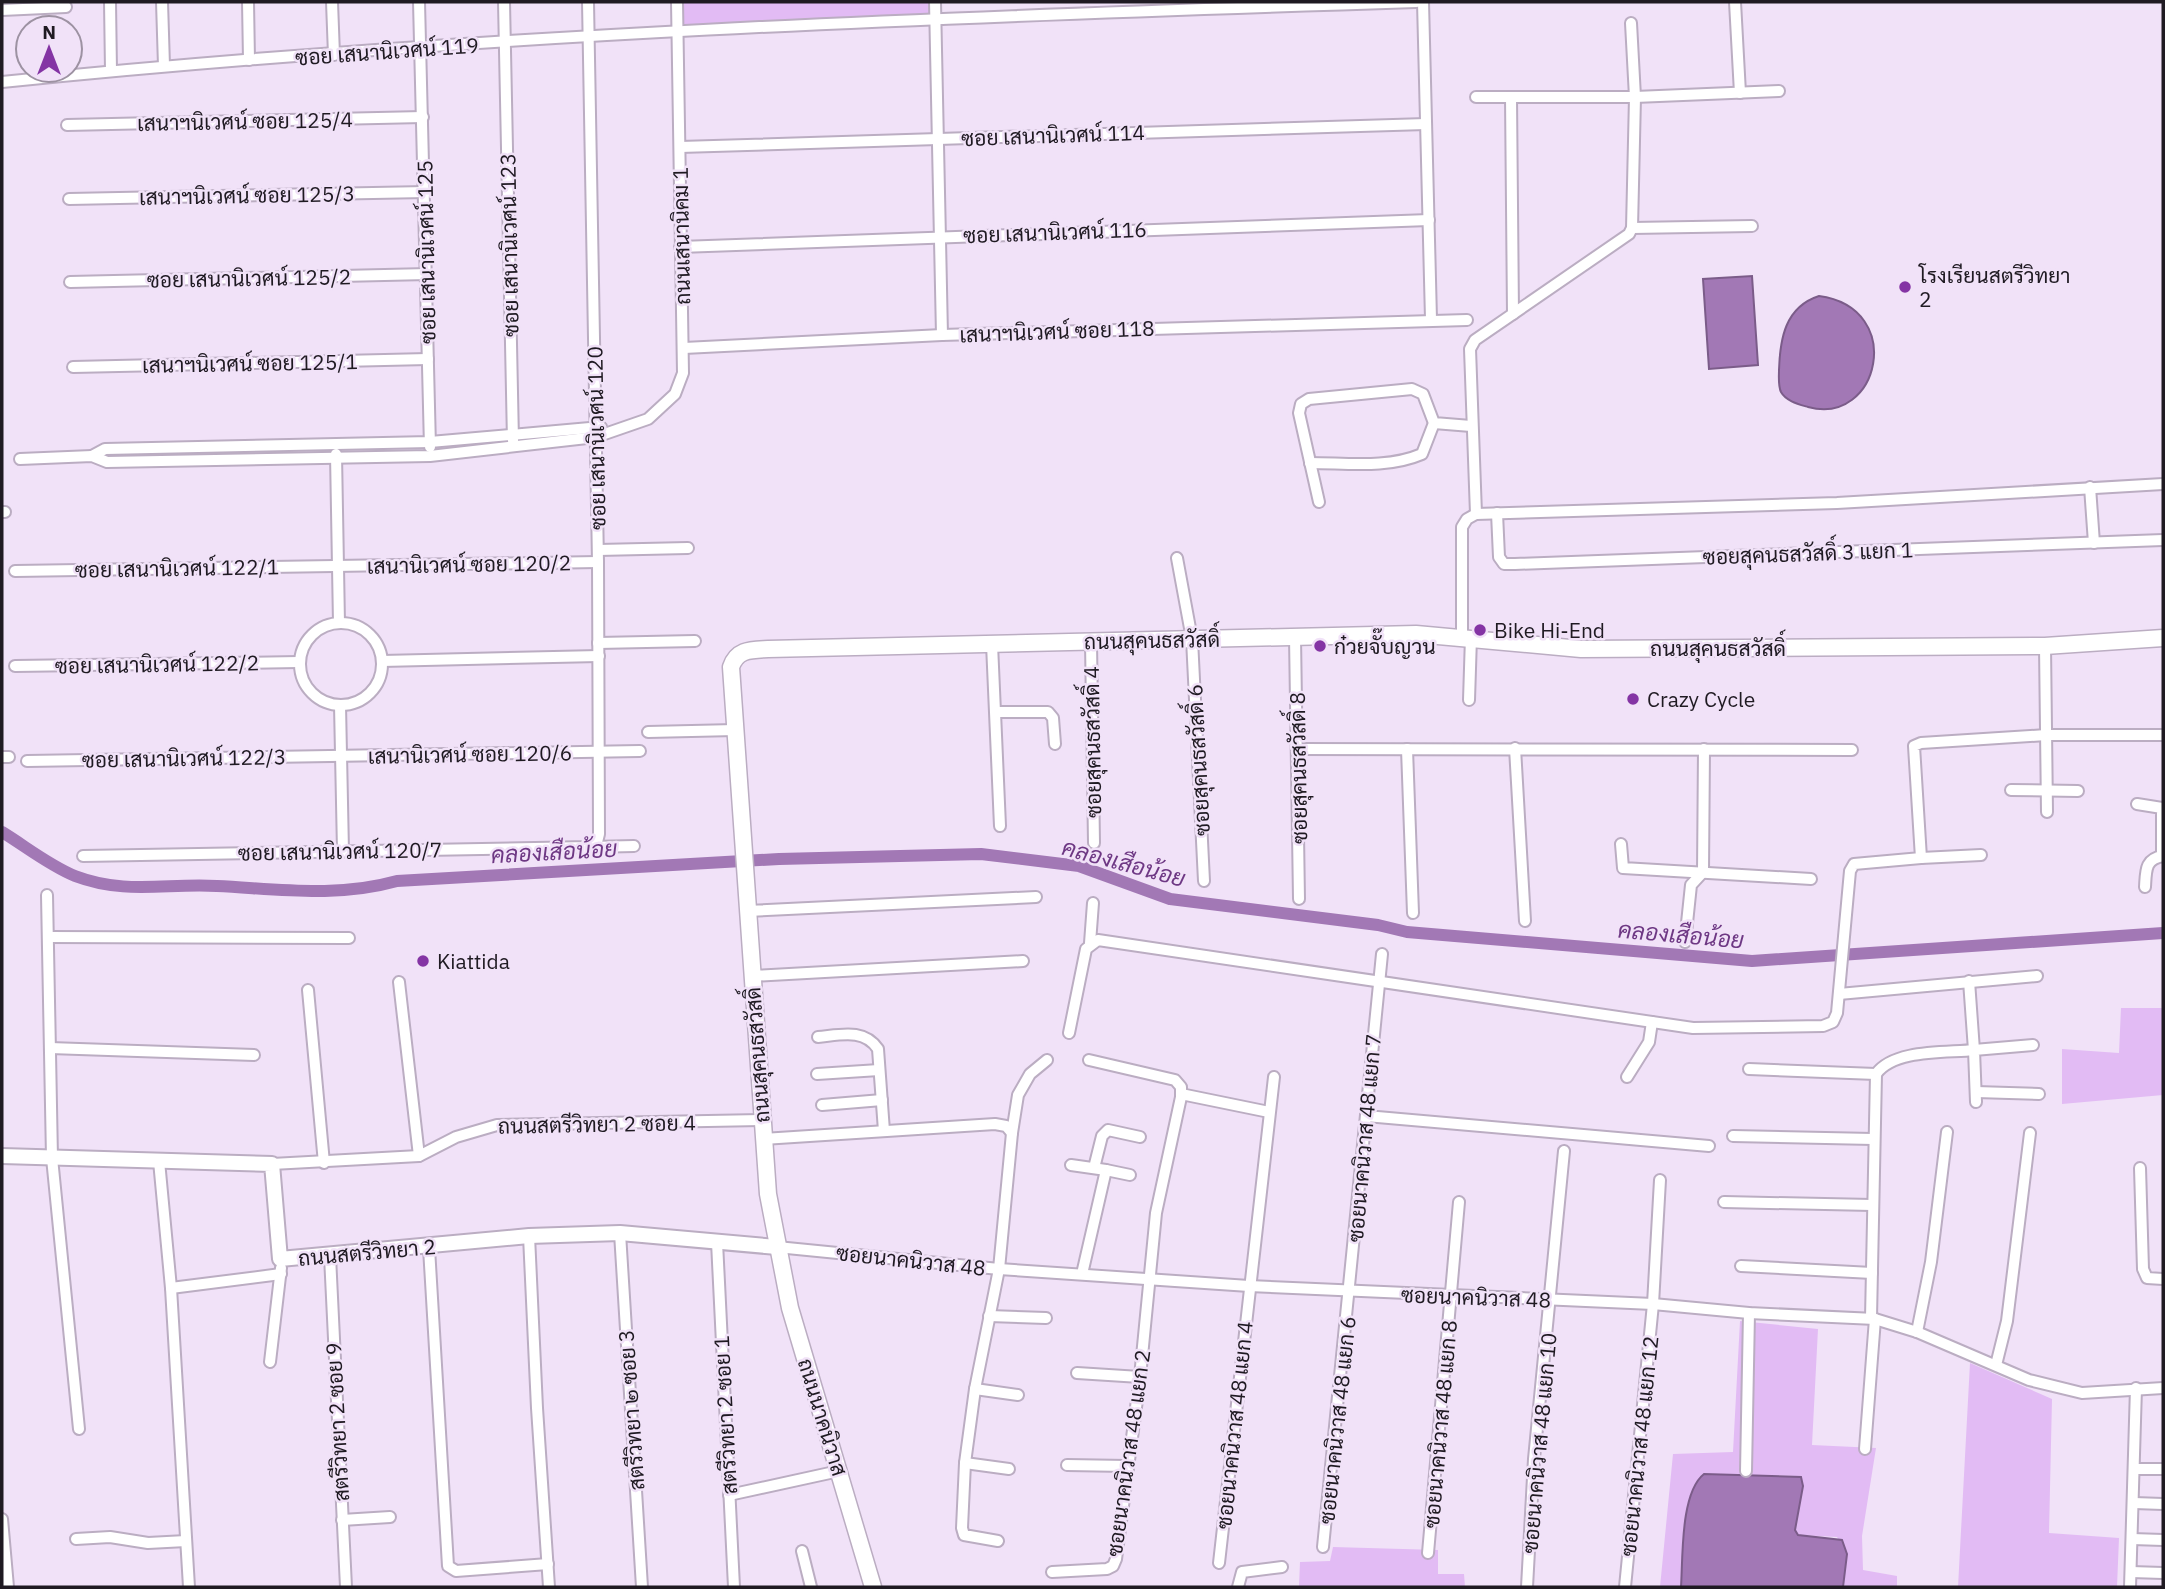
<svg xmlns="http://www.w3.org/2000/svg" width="2165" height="1589" viewBox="0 0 2165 1589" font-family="'IBM Plex Sans',Sarabun,sans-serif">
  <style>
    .green { fill: #e2bbf4 }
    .water { fill: #a278b5; stroke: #7b5c89; stroke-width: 2 }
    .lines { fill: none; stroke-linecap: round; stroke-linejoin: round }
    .canal { stroke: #a278b5; stroke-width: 12 }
    .minor-casing { stroke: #bbadc2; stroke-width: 14 }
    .tertiary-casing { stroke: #bbadc2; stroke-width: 18 }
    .secondary-casing { stroke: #bbadc2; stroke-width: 19 }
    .minor { stroke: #fff; stroke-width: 10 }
    .tertiary { stroke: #fff; stroke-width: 14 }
    .secondary { stroke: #fff; stroke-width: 16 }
    .poi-dot { fill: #8434a4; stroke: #f1e2f8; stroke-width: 2.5 }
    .labels { text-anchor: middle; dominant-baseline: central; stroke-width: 5; stroke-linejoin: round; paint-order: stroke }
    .street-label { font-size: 21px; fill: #1f1a22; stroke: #f1e2f8 }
    .poi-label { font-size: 21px; fill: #1f1a22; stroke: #f1e2f8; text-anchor: start }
    .water-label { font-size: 23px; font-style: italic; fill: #6e3884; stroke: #f1e2f8 }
  </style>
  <rect width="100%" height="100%" fill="#f1e2f8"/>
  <g class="green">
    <path d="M677 2H935L936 17 678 29Z"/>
    <path d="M2121 1008H2163V1095L2062 1104V1049L2119 1053Z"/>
    <path d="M1740 1321 1818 1329 1812 1445 1876 1448 1862 1536 1863 1570 1897 1576V1587H1843L1847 1554 1837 1537 1798 1535 1794 1530 1797 1476 1704 1474C1680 1495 1683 1557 1681 1587H1660L1673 1454 1733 1452Z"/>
    <path d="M1970 1363 2052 1399 2049 1533 2119 1538 2117 1587H1958Z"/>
    <path d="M1333 1547 1438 1550V1574H1464L1465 1587H1299L1300 1562 1330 1561Z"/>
  </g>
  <g class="water">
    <path d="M1752 276 1758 365 1709 369 1703 279Z"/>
    <path d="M1819 296C1907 308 1879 427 1808 407 1798 404 1786 401 1781 392 1778 386 1779 377 1779 370 1780 339 1785 307 1819 296Z"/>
    <path d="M1704 1474 1801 1477 1803 1486 1795 1530 1798 1535 1842 1540 1847 1554 1843 1587H1681C1683 1559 1680 1493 1704 1474Z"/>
  </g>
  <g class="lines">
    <path class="canal" d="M2 832C25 846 50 866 75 876 125 895 166 883 217 886 279 889 336 898 397 881L779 859 981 854 1079 866 1170 899 1378 925 1407 932 1752 961 2163 933"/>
    <defs>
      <g id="minor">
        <path d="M110 2 111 71"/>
        <path d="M162 2 164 66"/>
        <path d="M248 2 249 60"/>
        <path d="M332 2 334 55"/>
        <path d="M419 2 430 447"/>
        <path d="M504 2 513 441"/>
        <path d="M935 2 942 335"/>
        <path d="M1423 2 1431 319"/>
        <path d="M1735 2 1740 93"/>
        <path d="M2 10 66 7"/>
        <path d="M2 82C472 34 944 17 1416 2"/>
        <path d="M1476 97H1635L1779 91"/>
        <path d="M1511 97 1513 314"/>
        <path d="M67 125 423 117"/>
        <path d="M680 147 1426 124"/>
        <path d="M69 199 426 192"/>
        <path d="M1632 228 1752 226"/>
        <path d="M680 247 1429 220"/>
        <path d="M70 282 428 274"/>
        <path d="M684 348 942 335 1467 320"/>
        <path d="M73 367 428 359"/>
        <path d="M336 454 339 623"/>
        <path d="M92 456 105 449 430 442 601 427"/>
        <path d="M20 459 92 456 107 462 430 456 596 437 648 419 675 394 683 373 677 2"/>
        <path d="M1310 463C1347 463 1387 469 1422 454L1434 423"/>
        <path d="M2090 487 2094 543"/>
        <path d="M1319 502 1299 413 1301 404 1309 399 1412 389 1423 394 1434 423 1471 426"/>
        <path d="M2 512H5"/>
        <path d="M1497 513 1499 557 1504 564H1515L2163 540"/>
        <path d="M1476 514 1470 349 1475 340 1629 234 1632 228 1635 97 1631 23"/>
        <path d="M598 550 688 548"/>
        <path d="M1177 558 1192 639 1204 881"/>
        <path d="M15 571 598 562"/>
        <circle cx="341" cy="664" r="41"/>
        <path d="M1462 636V527L1467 519 1476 514 1837 503 2163 484"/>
        <path d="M1295 637 1299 899"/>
        <path d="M1091 642 1094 843"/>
        <path d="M598 643 695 641"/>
        <path d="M992 644 1000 826"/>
        <path d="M2045 646 2047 812"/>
        <path d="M382 661 599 656"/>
        <path d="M15 666 299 662"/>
        <path d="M1469 700 1471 637"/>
        <path d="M340 705 343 851"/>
        <path d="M997 712H1048L1053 718 1055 744"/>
        <path d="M648 732 735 730"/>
        <path d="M1515 748 1525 921"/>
        <path d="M1298 749 1852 750"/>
        <path d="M1407 749 1413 913"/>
        <path d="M2 757H9"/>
        <path d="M27 761 640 751"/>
        <path d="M2011 790 2078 791"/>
        <path d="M2137 804 2162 808V856"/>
        <path d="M1621 844 1623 868 1811 879"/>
        <path d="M590 847 634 846"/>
        <path d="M83 856 588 847 597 842 599 834 598 562 588 2"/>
        <path d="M1921 858 1981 855"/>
        <path d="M1703 872 1704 749"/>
        <path d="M2145 887C2146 870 2145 859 2163 856"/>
        <path d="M47 895 52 1158 79 1429"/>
        <path d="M747 911 1036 897"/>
        <path d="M48 937 349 938"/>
        <path d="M1685 942 1691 885 1703 872"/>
        <path d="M1090 943 1093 903"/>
        <path d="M752 976 1023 961"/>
        <path d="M399 982 419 1156"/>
        <path d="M308 990 324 1163"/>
        <path d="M1839 994 2037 976"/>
        <path d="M1069 1033 1086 949 1098 940 1693 1028 1823 1026 1833 1022 1837 1013 1850 871 1854 864 1921 858 1914 746 1921 743 2046 735H2163"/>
        <path d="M818 1037C840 1035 864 1028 878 1049L884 1131"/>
        <path d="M50 1048 254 1055"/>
        <path d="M1749 1069 1876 1074"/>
        <path d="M817 1074 879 1070"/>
        <path d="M1627 1077 1649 1042 1652 1022"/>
        <path d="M1976 1092 2039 1094"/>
        <path d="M1181 1094 1269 1112"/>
        <path d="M1976 1102 1974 1050 2033 1045"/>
        <path d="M822 1105 882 1100"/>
        <path d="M1366 1116 1709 1146"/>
        <path d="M1733 1136 1873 1139"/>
        <path d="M763 1139 995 1124 1006 1126 1012 1133"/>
        <path d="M159 1161 171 1288 189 1587"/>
        <path d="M272 1164 419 1156 456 1137 497 1125 761 1120"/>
        <path d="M1071 1165 1106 1170 1082 1274"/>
        <path d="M1094 1168 1102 1136 1108 1130 1140 1137"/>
        <path d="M2140 1168 2143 1269 2147 1278 2163 1279"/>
        <path d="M1106 1170 1130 1175"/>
        <path d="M1724 1202 1872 1205"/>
        <path d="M620 1233 642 1587"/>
        <path d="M529 1236 537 1408 549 1587"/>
        <path d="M717 1242 734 1587"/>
        <path d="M777 1247 999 1269 1249 1286 1653 1304 1749 1313 1875 1319 1917 1332 2029 1380 2082 1393 2163 1388"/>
        <path d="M429 1248 448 1566 456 1571 548 1564"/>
        <path d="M330 1256 346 1587"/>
        <path d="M1741 1266 1872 1273"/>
        <path d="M171 1288 281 1274"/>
        <path d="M989 1316 1046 1318"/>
        <path d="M1871 1318 1876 1074C1894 1049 1946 1053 1974 1050L1969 981"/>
        <path d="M1917 1332 1931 1262 1947 1132"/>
        <path d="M270 1362 281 1268"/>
        <path d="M1996 1365 2007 1321 2030 1133"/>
        <path d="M1077 1373 1140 1377"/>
        <path d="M975 1389 1018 1395"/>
        <path d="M1865 1449 1875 1319"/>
        <path d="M965 1463 1009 1469"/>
        <path d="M1067 1465 1127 1466"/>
        <path d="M2134 1469H2163"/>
        <path d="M1746 1471 1749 1313"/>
        <path d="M729 1495 839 1471"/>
        <path d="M2134 1503 2163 1504"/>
        <path d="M2 1519 8 1587"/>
        <path d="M342 1520 390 1517"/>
        <path d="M76 1539 110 1537 148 1543 186 1541"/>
        <path d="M2132 1539 2163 1540"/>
        <path d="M998 1541 964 1535 962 1528 965 1463 975 1389 999 1269 1012 1133 1018 1095 1030 1074 1047 1060"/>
        <path d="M1323 1547 1382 954"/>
        <path d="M802 1551 811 1587"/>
        <path d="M1428 1553 1459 1202"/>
        <path d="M1219 1563 1274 1077"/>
        <path d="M1052 1572 1107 1569 1113 1566 1116 1559 1140 1377 1156 1213 1181 1097V1087L1175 1080 1089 1060"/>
        <path d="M2131 1572 2163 1573"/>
        <path d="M1238 1587 1242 1572 1282 1567"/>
        <path d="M1527 1587 1534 1459 1564 1151"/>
        <path d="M1625 1587 1653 1304 1660 1180"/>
        <path d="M2130 1587 2136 1388"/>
      </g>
      <path id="tertiary" d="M2 1156 272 1164 280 1259 529 1236 620 1233 777 1247"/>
      <path id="secondary" d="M873 1587 790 1308 768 1194 731 667C737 649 751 650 768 649L1416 634 1581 649 2045 646 2163 638"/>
    </defs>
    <use href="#minor" class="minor-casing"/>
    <use href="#tertiary" class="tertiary-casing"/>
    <use href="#secondary" class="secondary-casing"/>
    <use href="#minor" class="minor"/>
    <use href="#tertiary" class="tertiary"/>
    <use href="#secondary" class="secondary"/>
  </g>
  <g class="poi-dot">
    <circle cx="1905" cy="287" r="7"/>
    <circle cx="1480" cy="630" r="7"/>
    <circle cx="1320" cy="646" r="7"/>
    <circle cx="1633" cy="699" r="7"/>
    <circle cx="423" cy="961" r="7"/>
  </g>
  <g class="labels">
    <g class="street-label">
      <text transform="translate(387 51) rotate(-4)">ซอย เสนานิเวศน์ 119</text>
      <text transform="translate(245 121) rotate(-1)">เสนาฯนิเวศน์ ซอย 125/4</text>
      <text transform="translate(1053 135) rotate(-2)">ซอย เสนานิเวศน์ 114</text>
      <text transform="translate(247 195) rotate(-1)">เสนาฯนิเวศน์ ซอย 125/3</text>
      <text transform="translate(1055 232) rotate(-2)">ซอย เสนานิเวศน์ 116</text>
      <text transform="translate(681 236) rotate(-91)">ถนนเสนานิคม 1</text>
      <text transform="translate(509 245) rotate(-91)">ซอย เสนานิเวศน์ 123</text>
      <text transform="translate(426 252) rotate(-91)">ซอย เสนานิเวศน์ 125</text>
      <text transform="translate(249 278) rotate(-1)">ซอย เสนานิเวศน์ 125/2</text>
      <text transform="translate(1057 331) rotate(-2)">เสนาฯนิเวศน์ ซอย 118</text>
      <text transform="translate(250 363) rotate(-1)">เสนาฯนิเวศน์ ซอย 125/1</text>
      <text transform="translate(596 438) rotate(-91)">ซอย เสนานิเวศน์ 120</text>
      <text transform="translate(1808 553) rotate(-2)">ซอยสุคนธสวัสดิ์ 3 แยก 1</text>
      <text transform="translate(469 564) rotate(-1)">เสนานิเวศน์ ซอย 120/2</text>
      <text transform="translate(177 568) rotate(-1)">ซอย เสนานิเวศน์ 122/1</text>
      <text transform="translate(1152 640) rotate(-1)">ถนนสุคนธสวัสดิ์</text>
      <text x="1718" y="648">ถนนสุคนธสวัสดิ์</text>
      <text transform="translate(157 664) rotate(-1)">ซอย เสนานิเวศน์ 122/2</text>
      <text transform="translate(1092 742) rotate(-91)">ซอยสุคนธสวัสดิ์ 4</text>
      <text transform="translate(470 754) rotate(-1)">เสนานิเวศน์ ซอย 120/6</text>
      <text transform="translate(184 758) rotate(-1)">ซอย เสนานิเวศน์ 122/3</text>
      <text transform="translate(1198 760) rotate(-93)">ซอยสุคนธสวัสดิ์ 6</text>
      <text transform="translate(1298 768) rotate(-91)">ซอยสุคนธสวัสดิ์ 8</text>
      <text transform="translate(340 851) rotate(-1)">ซอย เสนานิเวศน์ 120/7</text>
      <text transform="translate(757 1055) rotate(-94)">ถนนสุคนธสวัสดิ์</text>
      <text transform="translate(597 1124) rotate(-1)">ถนนสตรีวิทยา 2 ซอย 4</text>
      <text transform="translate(1364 1138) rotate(-85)">ซอยนาคนิวาส 48 แยก 7</text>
      <text transform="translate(367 1252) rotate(-5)">ถนนสตรีวิทยา 2</text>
      <text transform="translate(911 1260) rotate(6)">ซอยนาคนิวาส 48</text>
      <text transform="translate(1476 1297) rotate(2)">ซอยนาคนิวาส 48</text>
      <text transform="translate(631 1410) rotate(-94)">สตรีวิทยา ๒ ซอย 3</text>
      <text transform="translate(725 1415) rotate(-93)">สตรีวิทยา 2 ซอย 1</text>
      <text transform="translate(823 1417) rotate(73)">ถนนนาคนิวาส</text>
      <text transform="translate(1337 1420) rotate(-84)">ซอยนาคนิวาส 48 แยก 6</text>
      <text transform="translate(337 1422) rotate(-93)">สตรีวิทยา 2 ซอย 9</text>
      <text transform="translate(1440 1424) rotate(-85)">ซอยนาคนิวาส 48 แยก 8</text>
      <text transform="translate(1234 1425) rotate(-84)">ซอยนาคนิวาส 48 แยก 4</text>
      <text transform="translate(1539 1443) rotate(-85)">ซอยนาคนิวาส 48 แยก 10</text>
      <text transform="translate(1639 1446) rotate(-84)">ซอยนาคนิวาส 48 แยก 12</text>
      <text transform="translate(1128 1453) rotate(-82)">ซอยนาคนิวาส 48 แยก 2</text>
    </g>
    <g class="poi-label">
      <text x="1919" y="275">โรงเรียนสตรีวิทยา<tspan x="1919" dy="24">2</tspan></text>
      <text x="1494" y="630">Bike Hi-End</text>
      <text x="1334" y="646">ก๋วยจั๊บญวน</text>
      <text x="1647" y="699">Crazy Cycle</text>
      <text x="437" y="961">Kiattida</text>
    </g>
    <g class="water-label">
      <text transform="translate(554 851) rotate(-3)">คลองเสือน้อย</text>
      <text transform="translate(1124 862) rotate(15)">คลองเสือน้อย</text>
      <text transform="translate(1681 934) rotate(5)">คลองเสือน้อย</text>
    </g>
  </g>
  <rect width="2165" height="1589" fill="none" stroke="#1f1a22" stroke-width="7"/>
  <g transform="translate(49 49)"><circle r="33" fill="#f1e2f8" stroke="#9d92a2" stroke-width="2"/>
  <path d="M0-5L12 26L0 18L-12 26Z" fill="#8434a4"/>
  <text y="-10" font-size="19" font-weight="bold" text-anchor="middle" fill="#1f1a22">N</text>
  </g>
</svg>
